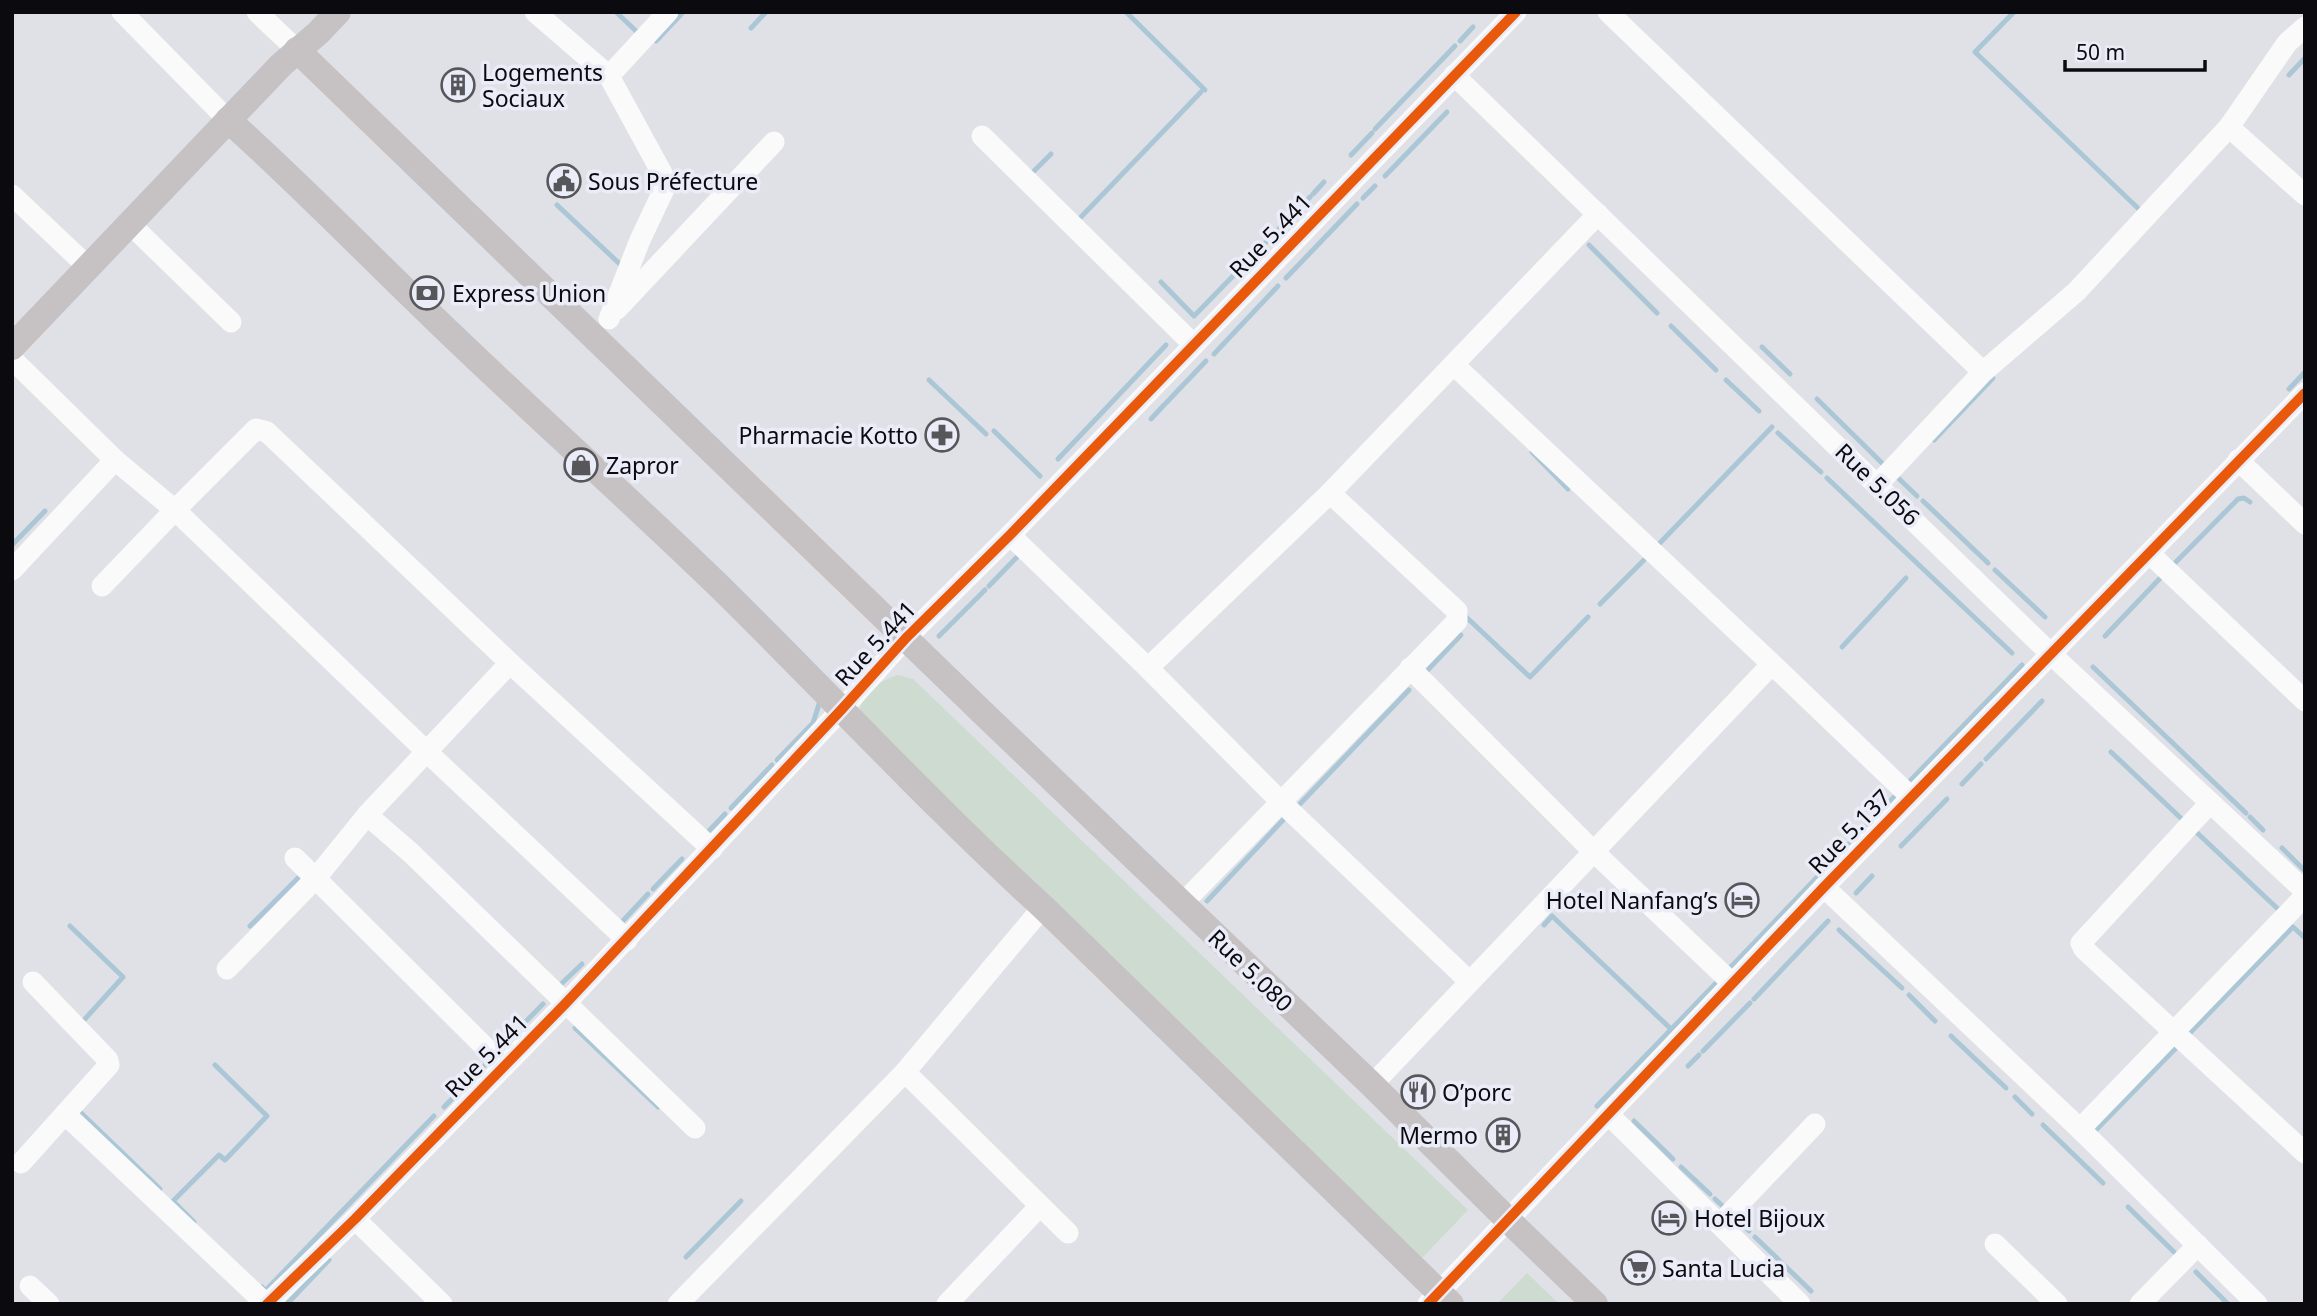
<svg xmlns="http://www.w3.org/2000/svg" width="2317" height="1316" viewBox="0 0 2317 1316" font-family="'Noto Sans',sans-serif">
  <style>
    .green { fill: #cddbd1 }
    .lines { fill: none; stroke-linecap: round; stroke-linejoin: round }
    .stream { stroke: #abc7d6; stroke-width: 5 }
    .minor { stroke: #fafafb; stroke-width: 21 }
    .major { stroke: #c6c1c2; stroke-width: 26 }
    .cycleway-casing { stroke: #eaecf7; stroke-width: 15 }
    .cycleway { stroke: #e8590c; stroke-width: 10 }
    .labels { text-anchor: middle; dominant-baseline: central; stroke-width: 7; stroke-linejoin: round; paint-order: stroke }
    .poi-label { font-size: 23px; fill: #0b0b0f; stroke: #eaecf7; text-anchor: start }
    .street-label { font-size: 23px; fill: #0b0b0f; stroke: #eaecf7 }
  </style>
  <rect width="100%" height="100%" fill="#e0e1e7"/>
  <g class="green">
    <path d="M898 675 913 679 1468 1210 1422 1258 859 715C861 694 878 681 898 675Z"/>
    <path d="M1527 1273 1559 1304H1500L1499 1302Z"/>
  </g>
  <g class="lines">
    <g class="stream">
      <path d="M616 12 636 31"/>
      <path d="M1126 12 1205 90"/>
      <path d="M2014 12 1975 52 2144 214"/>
      <path d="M674 22 683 12"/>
      <path d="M751 28 766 12"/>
      <path d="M656 41 672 24"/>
      <path d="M1460 41 1473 27"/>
      <path d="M2289 75 2305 58"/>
      <path d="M1375 129 1455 46"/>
      <path d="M1351 155 1372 133"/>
      <path d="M1030 175 1051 154"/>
      <path d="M1385 176 1447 112"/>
      <path d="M1313 194 1324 182"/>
      <path d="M1363 198 1375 186"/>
      <path d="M557 205 623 267"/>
      <path d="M1081 217 1201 92"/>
      <path d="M1589 245 1657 313"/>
      <path d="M1238 271 1310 197"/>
      <path d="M1286 278 1357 204"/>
      <path d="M1161 282 1194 316 1234 275"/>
      <path d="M1671 326 1716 370"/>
      <path d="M1762 347 1790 374"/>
      <path d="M1214 354 1278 286"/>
      <path d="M929 380 986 434"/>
      <path d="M1726 380 1759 411"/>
      <path d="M2289 389 2305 372"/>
      <path d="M1817 399 1885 466"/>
      <path d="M1166 403 1206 361"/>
      <path d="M1151 419 1164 405"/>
      <path d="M994 431 1040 476"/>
      <path d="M1778 433 1821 472"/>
      <path d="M1934 440 1993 378"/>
      <path d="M1532 452 1568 489"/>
      <path d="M1058 459 1166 345"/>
      <path d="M1894 474 1917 496"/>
      <path d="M1827 478 2012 653"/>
      <path d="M1923 501 1988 563"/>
      <path d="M12 545 45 511"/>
      <path d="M1656 547 1772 427"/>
      <path d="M2172 566 2238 499 2244 498 2250 502"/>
      <path d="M1995 570 2045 617"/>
      <path d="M989 586 1018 556"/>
      <path d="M1600 604 1644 560"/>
      <path d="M1463 614 1530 677 1588 617"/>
      <path d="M939 636 985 590"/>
      <path d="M2105 636 2165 573"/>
      <path d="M1842 647 1906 578"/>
      <path d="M2093 667 2246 813"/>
      <path d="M1423 675 1461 635"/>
      <path d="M2111 752 2186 823"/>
      <path d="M1986 759 2042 701"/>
      <path d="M777 760 813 723 820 701"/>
      <path d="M1907 784 2022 665"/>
      <path d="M1962 784 1981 764"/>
      <path d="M1298 806 1409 690"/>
      <path d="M731 808 772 765"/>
      <path d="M2250 817 2263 830"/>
      <path d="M2192 828 2279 910"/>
      <path d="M705 835 725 814"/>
      <path d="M1901 846 1947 799"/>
      <path d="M2282 848 2305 871"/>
      <path d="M653 889 682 859"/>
      <path d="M1856 893 1872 876"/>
      <path d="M1207 901 1284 819"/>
      <path d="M619 925 648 894"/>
      <path d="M1544 925 1552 916 1671 1029"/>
      <path d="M70 926 123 977 84 1020"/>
      <path d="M250 926 298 878"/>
      <path d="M1839 930 1902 988"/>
      <path d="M1726 972 1894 797"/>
      <path d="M557 988 582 964"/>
      <path d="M1909 995 1935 1021"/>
      <path d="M1754 999 1828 921"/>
      <path d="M575 1028 658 1107"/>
      <path d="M1951 1036 2006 1088"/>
      <path d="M2187 1036 2293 927 2305 938"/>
      <path d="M499 1049 543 1004"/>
      <path d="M1703 1051 1750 1003"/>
      <path d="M1688 1066 1699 1055"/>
      <path d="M2015 1097 2032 1114"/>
      <path d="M1597 1106 1717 982"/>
      <path d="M444 1107 488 1062"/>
      <path d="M76 1108 160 1189"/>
      <path d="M1634 1121 1673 1159"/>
      <path d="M2043 1125 2103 1183"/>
      <path d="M2096 1130 2179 1045"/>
      <path d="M1681 1167 1710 1194"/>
      <path d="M1715 1199 1726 1209"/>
      <path d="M2128 1207 2174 1252"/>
      <path d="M1733 1216 1749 1231"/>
      <path d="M194 1222 173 1201 219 1155 225 1160 267 1116 215 1065"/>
      <path d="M1755 1237 1779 1260"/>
      <path d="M686 1257 741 1201"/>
      <path d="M1782 1263 1811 1291"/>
      <path d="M2196 1272 2228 1304"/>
      <path d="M262 1287 265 1291 434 1116"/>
      <path d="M287 1304 329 1260"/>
    </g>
    <g class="minor">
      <path d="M122 12 228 120"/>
      <path d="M257 12 297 50"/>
      <path d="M535 12 609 76 663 175 666 185 640 240 609 319"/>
      <path d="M1608 12 1983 372"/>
      <path d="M1454 75 2052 655 2305 891"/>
      <path d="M609 76 668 12"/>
      <path d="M2229 127 2287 43 2305 27"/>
      <path d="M982 136 1194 345"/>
      <path d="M12 195 88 267"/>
      <path d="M129 223 231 322"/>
      <path d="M617 309 774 142"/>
      <path d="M12 359 115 460 12 570"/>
      <path d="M1454 365 1772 664 1911 797"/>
      <path d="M115 460 175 510 256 429 267 432 510 663 712 849"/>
      <path d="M2238 460 2305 524"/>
      <path d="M1878 484 1983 372 2077 291 2229 127 2305 195"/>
      <path d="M1010 535 1148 668 1281 802 1469 981"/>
      <path d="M2150 554 2305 701"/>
      <path d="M102 586 175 510 427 752 627 940"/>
      <path d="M510 663 367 815 411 853 695 1128"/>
      <path d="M1148 668 1330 493 1598 214"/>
      <path d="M1410 668 1593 851 1732 983"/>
      <path d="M2210 803 2081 943 2084 949 2305 1153"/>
      <path d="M295 858 504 1066"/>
      <path d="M1824 887 2080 1129 2257 1304"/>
      <path d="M1183 903 1457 621V611L1330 493"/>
      <path d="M227 969 316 878 367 815"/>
      <path d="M905 1072 1068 1233"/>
      <path d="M1372 1085 1772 664"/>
      <path d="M65 1114 266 1304"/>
      <path d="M1609 1115 1800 1304"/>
      <path d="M2080 1129 2305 896"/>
      <path d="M21 1163 109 1065 108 1060 33 982"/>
      <path d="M355 1219 442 1304"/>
      <path d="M1720 1224 1815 1124"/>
      <path d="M1995 1244 2057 1304"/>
      <path d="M30 1286 49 1304"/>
      <path d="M267 1304 355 1219 566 1003 842 709 906 638 1010 535 1516 12"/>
      <path d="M678 1304 905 1072 1043 907"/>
      <path d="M947 1304 1040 1206"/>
      <path d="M1428 1304 1824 887 2305 393"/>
      <path d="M2140 1304 2198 1245"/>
    </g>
    <g class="major">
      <path d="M297 50 984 714 1372 1085 1508 1220 1595 1304"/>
      <path d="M228 120C299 183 364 251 433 317 527 408 625 495 719 586 828 693 931 805 1043 907L1451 1304"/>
      <path d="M12 347 281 65 318 33 338 12"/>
    </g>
    <defs>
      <g id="cycleway">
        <path d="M267 1304 355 1219 566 1003 842 709 906 638 1010 535 1516 12"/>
        <path d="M1428 1304 1824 887 2305 393"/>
      </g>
    </defs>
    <use href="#cycleway" class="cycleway-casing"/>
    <use href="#cycleway" class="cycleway"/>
  </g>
  <defs>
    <symbol id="building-ring" viewBox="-11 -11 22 22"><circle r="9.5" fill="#eaecf7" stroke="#56565b" stroke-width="1.5"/><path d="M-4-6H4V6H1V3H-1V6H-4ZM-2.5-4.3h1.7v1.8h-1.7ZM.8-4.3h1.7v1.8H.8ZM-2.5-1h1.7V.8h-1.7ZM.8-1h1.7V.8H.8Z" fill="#56565b"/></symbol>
    <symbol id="civic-ring" viewBox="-11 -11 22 22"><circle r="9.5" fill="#eaecf7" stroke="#56565b" stroke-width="1.5"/><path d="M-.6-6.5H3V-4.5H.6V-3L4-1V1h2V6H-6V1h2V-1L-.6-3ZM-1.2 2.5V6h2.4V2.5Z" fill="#56565b"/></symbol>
    <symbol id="bank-ring" viewBox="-11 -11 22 22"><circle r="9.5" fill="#eaecf7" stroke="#56565b" stroke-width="1.5"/><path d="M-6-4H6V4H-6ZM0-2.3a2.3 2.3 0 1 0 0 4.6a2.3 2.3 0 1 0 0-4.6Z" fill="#56565b"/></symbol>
    <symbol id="pharmacy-ring" viewBox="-11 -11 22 22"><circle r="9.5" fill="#eaecf7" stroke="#56565b" stroke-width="1.5"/><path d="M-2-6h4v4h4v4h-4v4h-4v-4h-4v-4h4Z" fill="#56565b"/></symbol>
    <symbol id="shop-ring" viewBox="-11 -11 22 22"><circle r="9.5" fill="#eaecf7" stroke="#56565b" stroke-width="1.5"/><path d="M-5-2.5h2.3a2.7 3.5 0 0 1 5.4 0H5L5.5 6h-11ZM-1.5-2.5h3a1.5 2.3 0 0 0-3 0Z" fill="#56565b"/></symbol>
    <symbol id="hotel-ring" viewBox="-11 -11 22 22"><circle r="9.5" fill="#eaecf7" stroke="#56565b" stroke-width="1.5"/><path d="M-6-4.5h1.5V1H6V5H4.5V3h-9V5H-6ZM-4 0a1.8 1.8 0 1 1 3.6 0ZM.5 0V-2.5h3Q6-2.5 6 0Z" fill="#56565b"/></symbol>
    <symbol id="restaurant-ring" viewBox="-11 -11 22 22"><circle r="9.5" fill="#eaecf7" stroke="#56565b" stroke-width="1.5"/><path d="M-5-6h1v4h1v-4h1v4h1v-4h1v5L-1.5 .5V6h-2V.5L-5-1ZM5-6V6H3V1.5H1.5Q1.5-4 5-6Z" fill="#56565b"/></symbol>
    <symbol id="supermarket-ring" viewBox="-11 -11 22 22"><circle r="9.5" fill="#eaecf7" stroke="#56565b" stroke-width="1.5"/><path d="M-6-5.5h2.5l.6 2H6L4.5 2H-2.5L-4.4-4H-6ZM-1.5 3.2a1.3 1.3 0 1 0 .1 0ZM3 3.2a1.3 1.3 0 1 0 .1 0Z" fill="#56565b"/></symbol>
  </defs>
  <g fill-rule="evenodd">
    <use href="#building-ring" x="439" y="66" width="38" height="38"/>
    <use href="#civic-ring" x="545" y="162" width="38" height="38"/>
    <use href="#bank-ring" x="408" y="274" width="38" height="38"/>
    <use href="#pharmacy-ring" x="923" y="416" width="38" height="38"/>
    <use href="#shop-ring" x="562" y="446" width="38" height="38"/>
    <use href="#hotel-ring" x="1723" y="881" width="38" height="38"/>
    <use href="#restaurant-ring" x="1399" y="1073" width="38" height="38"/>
    <use href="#building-ring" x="1484" y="1116" width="38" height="38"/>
    <use href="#hotel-ring" x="1650" y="1199" width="38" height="38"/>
    <use href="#supermarket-ring" x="1619" y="1249" width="38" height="38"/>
  </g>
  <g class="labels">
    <g class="poi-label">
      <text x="482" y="72">Logements<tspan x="482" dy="26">Sociaux</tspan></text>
      <text x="588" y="181">Sous Préfecture</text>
      <text x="452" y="293">Express Union</text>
      <text x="918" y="435" text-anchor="end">Pharmacie Kotto</text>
      <text x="606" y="465">Zapror</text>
      <text x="1718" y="900" text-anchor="end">Hotel Nanfang’s</text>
      <text x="1442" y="1092">O’porc</text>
      <text x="1478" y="1135" text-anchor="end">Mermo</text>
      <text x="1694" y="1218">Hotel Bijoux</text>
      <text x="1662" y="1268">Santa Lucia</text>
    </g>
    <g class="street-label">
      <text transform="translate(1270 235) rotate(-46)">Rue 5.441</text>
      <text transform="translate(1878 484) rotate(44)">Rue 5.056</text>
      <text transform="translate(875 643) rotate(-47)">Rue 5.441</text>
      <text transform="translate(1849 831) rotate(-46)">Rue 5.137</text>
      <text transform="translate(1251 970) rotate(44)">Rue 5.080</text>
      <text transform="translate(486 1055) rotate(-45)">Rue 5.441</text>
    </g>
  </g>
  <rect width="2317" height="1316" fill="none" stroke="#0b0b0f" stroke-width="28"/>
  <path d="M2065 60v10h140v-10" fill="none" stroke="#0b0b0f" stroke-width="3.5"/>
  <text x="2076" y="60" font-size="21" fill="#0b0b0f" stroke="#eaecf7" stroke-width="5" paint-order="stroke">50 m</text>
</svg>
